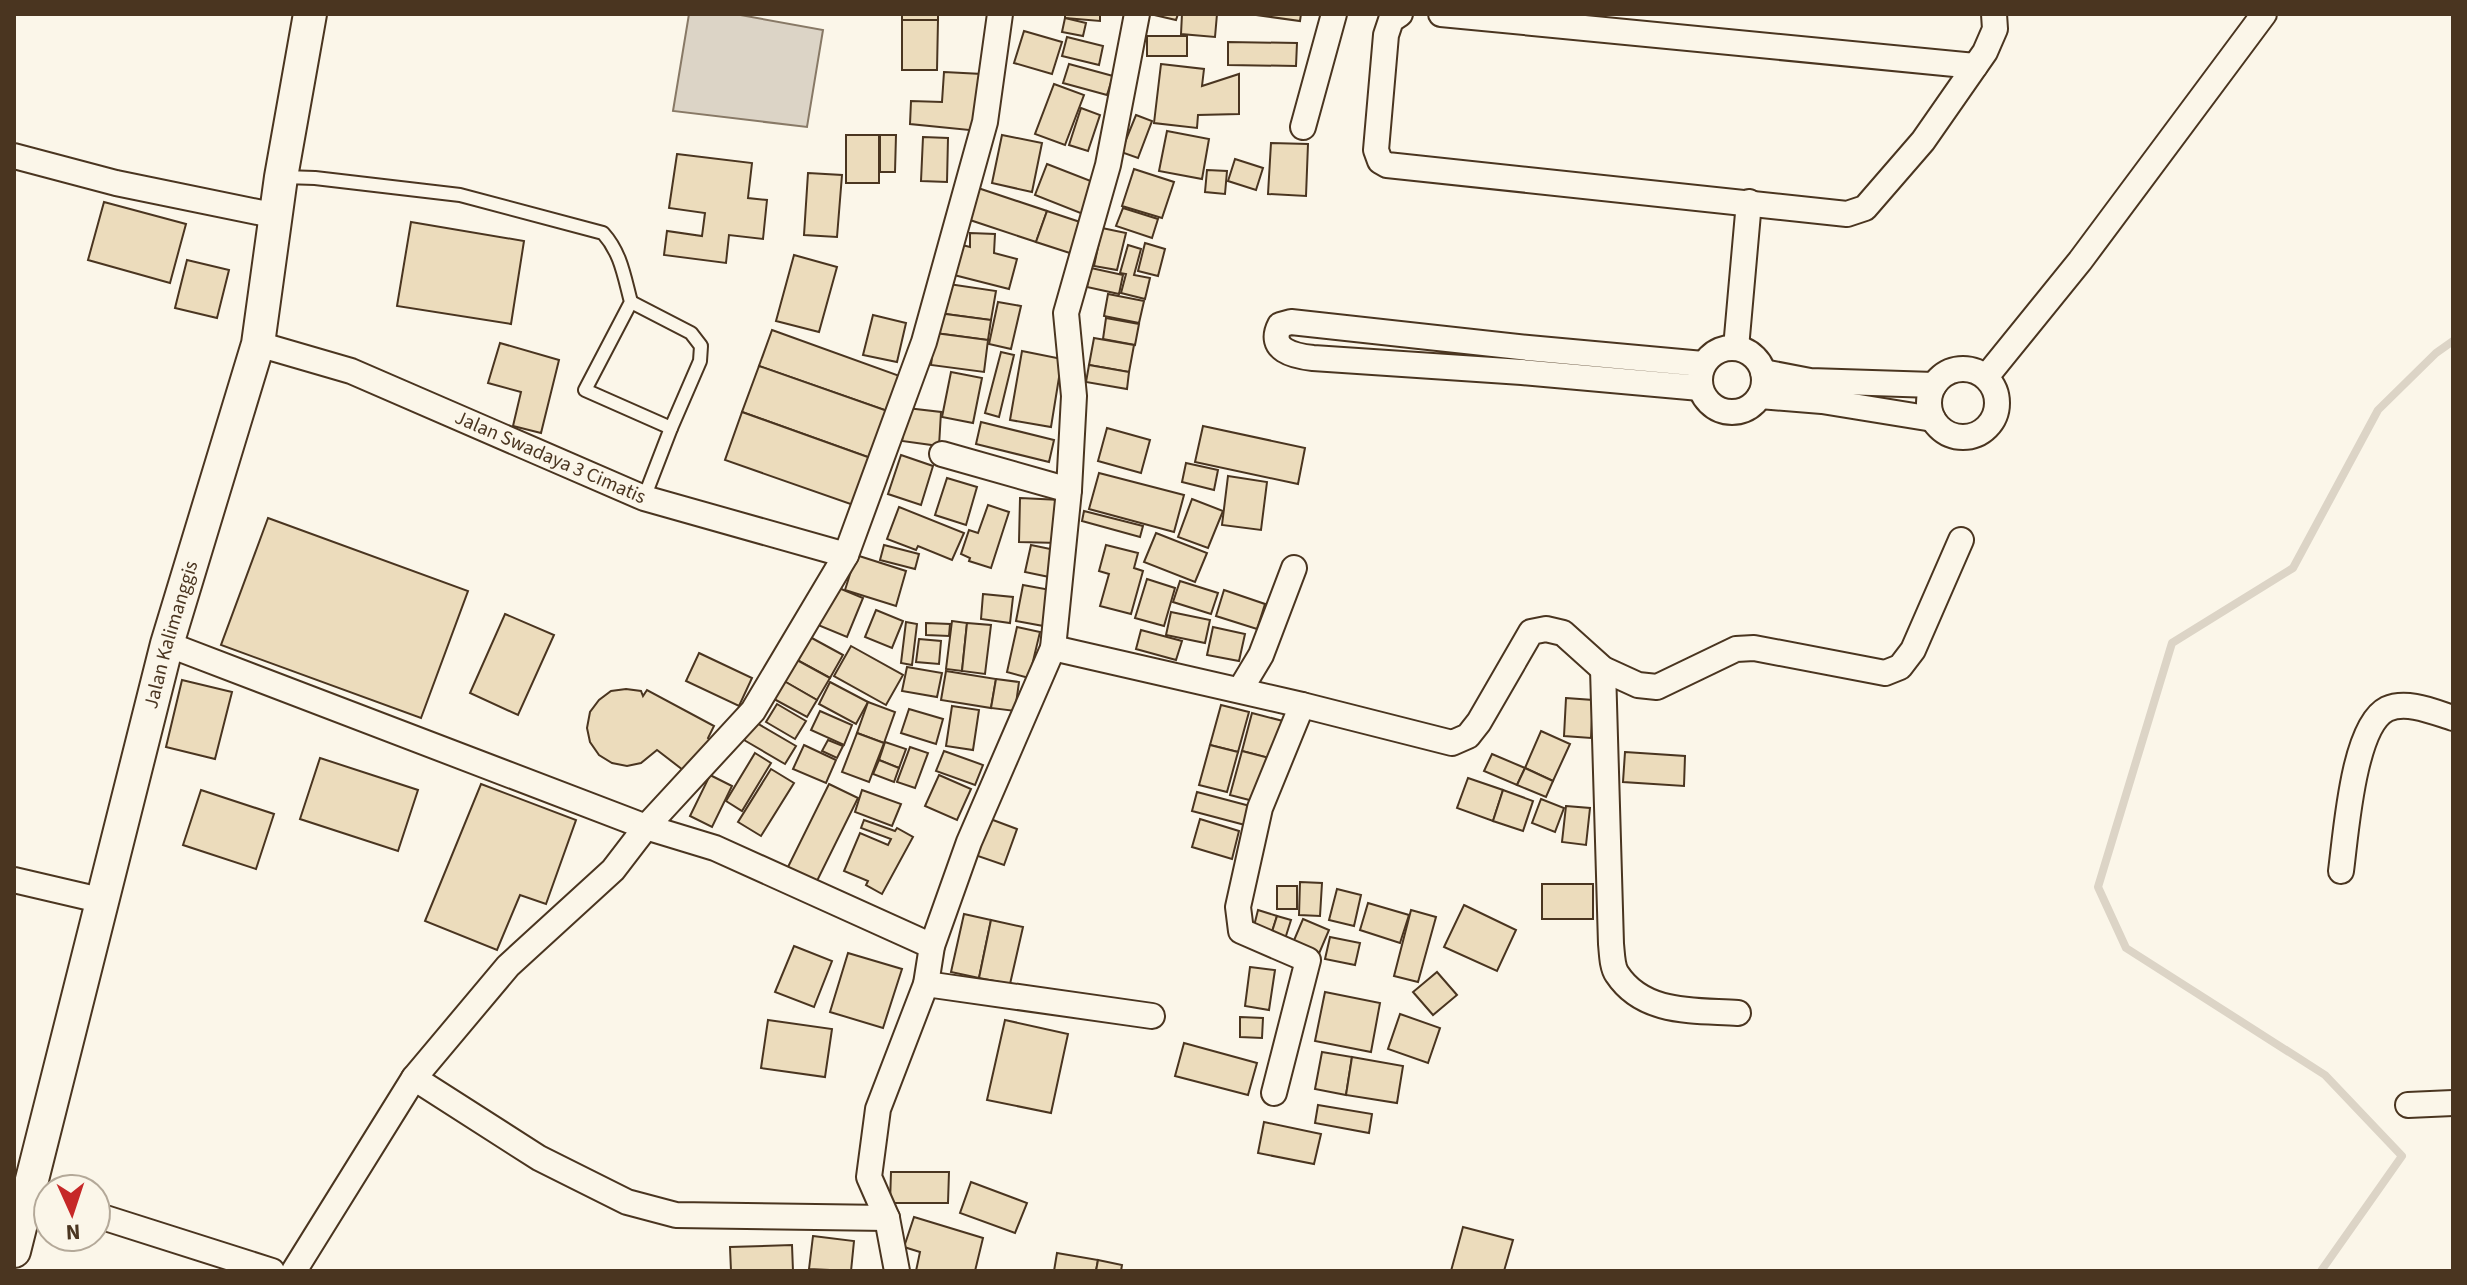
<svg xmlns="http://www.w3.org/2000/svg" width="2467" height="1285" viewBox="0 0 2467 1285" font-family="'Source Sans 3',sans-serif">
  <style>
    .water { fill: #dcd4c6; stroke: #887966; stroke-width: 2 }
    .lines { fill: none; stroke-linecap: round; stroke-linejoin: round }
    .stream { stroke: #dcd4c6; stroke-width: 8 }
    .building { fill: #ecdcbc; stroke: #4a3520; stroke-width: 2 }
    .service-casing { stroke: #4a3520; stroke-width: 16 }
    .minor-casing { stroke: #4a3520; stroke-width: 28 }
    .secondary-casing { stroke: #4a3520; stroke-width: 36 }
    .service { stroke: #fbf6e9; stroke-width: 12 }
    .minor { stroke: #fbf6e9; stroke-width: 24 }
    .secondary { stroke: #fbf6e9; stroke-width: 32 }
    .labels { text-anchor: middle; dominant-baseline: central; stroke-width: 6; stroke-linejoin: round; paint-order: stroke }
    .street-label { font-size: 20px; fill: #4a3520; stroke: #fbf6e9 }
  </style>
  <rect width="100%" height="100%" fill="#fbf6e9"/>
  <path class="water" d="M689 14H735L823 30 807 127 673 111Z"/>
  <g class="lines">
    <path class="stream" d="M2321 1271 2402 1156 2325 1075 2126 948 2098 887 2172 643 2293 568 2378 410 2436 353 2453 341"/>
  </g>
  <g class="building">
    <rect x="902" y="14" width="36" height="6"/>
    <path d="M1065 14H1100V21L1065 18Z"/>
    <path d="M1150 14H1178L1176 20Z"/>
    <path d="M1182 14H1217L1215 37 1181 34Z"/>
    <path d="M1249 14H1301L1300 21Z"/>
    <path d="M1065 18 1086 23 1083 36 1062 32Z"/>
    <path d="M902 20H938L937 70H902Z"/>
    <path d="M1024 31 1062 42 1052 74 1014 63Z"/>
    <rect x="1147" y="36" width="40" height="20"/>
    <path d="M1067 37 1103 46 1099 65 1062 56Z"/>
    <path d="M1228 42 1297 43 1296 66 1228 65Z"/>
    <path d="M1069 64 1113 76 1107 95 1063 83Z"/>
    <path d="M1161 64 1204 69 1202 86 1239 74V114L1198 115 1197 128 1154 123Z"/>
    <path d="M944 72 982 74 979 131 910 124 911 101 942 102Z"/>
    <path d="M1054 84 1084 95 1065 145 1035 134Z"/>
    <path d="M1081 108 1100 115 1088 151 1069 145Z"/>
    <path d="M1136 115 1152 121 1138 158 1121 152Z"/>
    <path d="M1167 131 1209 139 1202 179 1159 171Z"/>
    <rect x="846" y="135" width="33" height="48"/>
    <path d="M880 135H896L895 172H880Z"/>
    <path d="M1002 135 1042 143 1032 192 992 183Z"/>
    <path d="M923 137 948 138 947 182 921 181Z"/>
    <path d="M1271 143 1308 144 1306 196 1268 194Z"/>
    <path d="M677 154 752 163 748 198 767 200 763 239 729 235 726 263 664 255 667 231 702 236 705 213 669 208Z"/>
    <path d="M1235 159 1263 168 1256 190 1228 181Z"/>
    <path d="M1047 164 1101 185 1088 216 1035 195Z"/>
    <path d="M1134 169 1174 182 1162 218 1122 206Z"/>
    <path d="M1207 170 1227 171 1225 194 1205 192Z"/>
    <path d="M808 173 842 175 837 237 804 235Z"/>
    <path d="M978 188 1047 211 1036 242 967 219Z"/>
    <path d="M104 202 186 224 170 283 88 260Z"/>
    <path d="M1123 208 1158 219 1152 238 1116 226Z"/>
    <path d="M1047 211 1089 225 1079 256 1036 242Z"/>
    <path d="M411 222 524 241 511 324 397 306Z"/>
    <path d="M1102 228 1126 233 1117 270 1094 266Z"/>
    <path d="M970 233 995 234 994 253 1017 259 1009 289 954 275 962 245 970 247Z"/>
    <path d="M1145 243 1165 249 1158 276 1138 271Z"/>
    <path d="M1128 245 1141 249 1134 275 1150 278 1145 299 1121 293 1126 274 1120 273Z"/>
    <path d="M794 255 837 267 819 332 776 321Z"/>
    <path d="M187 260 229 270 217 318 175 308Z"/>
    <path d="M1091 268 1123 275 1119 294 1087 287Z"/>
    <path d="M942 283 996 291 991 320 938 313Z"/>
    <path d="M1108 294 1144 301 1139 323 1104 316Z"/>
    <path d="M998 302 1021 306 1011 349 989 344Z"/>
    <path d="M938 313 991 320 988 340 935 333Z"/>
    <path d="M873 315 906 323 897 362 863 355Z"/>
    <path d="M1106 318 1139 324 1135 345 1103 339Z"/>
    <path d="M772 330 908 379 896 414 759 366Z"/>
    <path d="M935 333 988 340 984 372 931 365Z"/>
    <path d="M1094 338 1134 345 1129 372 1089 365Z"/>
    <path d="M500 343 559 360 541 433 513 426 521 392 488 383Z"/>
    <path d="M1022 351 1062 359 1051 427 1010 420Z"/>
    <path d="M1001 352 1014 355 999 417 985 413Z"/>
    <path d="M1089 365 1129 372 1127 389 1086 382Z"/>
    <path d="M759 366 896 414 879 461 742 412Z"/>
    <path d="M951 372 982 378 973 423 942 417Z"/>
    <path d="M907 408 941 412 939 446 902 441Z"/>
    <path d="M742 412 879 461 862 508 725 460Z"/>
    <path d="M981 422 1054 440 1049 462 976 444Z"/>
    <path d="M1203 426 1305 448 1298 484 1195 462Z"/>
    <path d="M1107 428 1150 440 1141 473 1098 461Z"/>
    <path d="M901 455 933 466 921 505 888 494Z"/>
    <path d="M1186 463 1218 470 1214 490 1182 482Z"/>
    <path d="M1099 473 1184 495 1174 532 1089 509Z"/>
    <path d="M1228 476 1267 482 1261 530 1222 525Z"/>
    <path d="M947 478 977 487 966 525 935 515Z"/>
    <path d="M1020 498 1061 500 1059 543 1019 542Z"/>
    <path d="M1192 499 1223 511 1208 548 1178 537Z"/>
    <path d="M988 505 1009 512 991 568 969 561 970 558 961 554 969 530 978 533Z"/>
    <path d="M899 507 964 533 952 560 918 546 916 550 887 539Z"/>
    <path d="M1084 511 1143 526 1140 537 1082 521Z"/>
    <path d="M268 518 468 591 421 718 221 645Z"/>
    <path d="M1156 533 1207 553 1195 582 1144 562Z"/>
    <path d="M884 545 919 554 915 569 880 560Z"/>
    <path d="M1031 545 1060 551 1054 578 1025 572Z"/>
    <path d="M1106 545 1138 553 1134 568 1143 571 1131 614 1100 606 1109 574 1099 571Z"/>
    <path d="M856 555 906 571 896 606 845 590Z"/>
    <path d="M1147 579 1175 588 1164 626 1135 618Z"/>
    <path d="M1180 581 1218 593 1211 614 1173 602Z"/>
    <path d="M1023 585 1056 591 1049 627 1016 621Z"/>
    <path d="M834 586 863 598 847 637 818 625Z"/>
    <path d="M1224 590 1265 604 1257 629 1216 616Z"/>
    <path d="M983 594 1013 597 1010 623 981 619Z"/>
    <path d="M876 610 903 621 892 648 865 637Z"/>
    <path d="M1171 612 1210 620 1205 643 1166 635Z"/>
    <path d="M505 614 554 635 518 715 470 693Z"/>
    <path d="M952 621 967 623 962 671 946 669Z"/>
    <path d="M906 622 917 624 912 665 901 663Z"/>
    <path d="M926 623 950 624 949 636 926 635Z"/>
    <path d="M967 623 991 625 985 674 962 671Z"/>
    <path d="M1017 627 1040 632 1029 678 1007 672Z"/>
    <path d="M1213 627 1245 634 1239 661 1207 655Z"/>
    <path d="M1141 630 1182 641 1176 660 1136 649Z"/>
    <path d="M810 637 843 655 830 678 797 660Z"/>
    <path d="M919 639 941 641 939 664 916 662Z"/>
    <path d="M851 646 903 675 886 705 834 676Z"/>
    <path d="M699 653 752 678 739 706 686 681Z"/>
    <path d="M797 660 830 678 817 700 784 681Z"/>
    <path d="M907 667 942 673 937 697 902 691Z"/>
    <path d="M946 671 996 679 991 708 941 700Z"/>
    <path d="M996 679 1019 682 1015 711 991 708Z"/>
    <path d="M182 680 232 692 215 759 166 747Z"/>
    <path d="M784 681 817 700 807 717 774 699Z"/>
    <path d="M830 682 868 702 856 724 819 704Z"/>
    <path d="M626 689 641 691 643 696 647 690 714 726 708 738 719 750 698 774 685 767 683 770 657 750 641 763 627 766 612 763 599 755 590 742 587 728 590 712 599 700 611 691Z"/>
    <path d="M1566 698 1593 700 1591 738 1564 736Z"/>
    <path d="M868 702 895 712 884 743 857 733Z"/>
    <path d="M777 704 806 721 795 739 766 722Z"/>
    <path d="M1221 705 1249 712 1238 752 1210 745Z"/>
    <path d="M952 706 979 710 973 750 946 746Z"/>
    <path d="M909 709 943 719 936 744 901 733Z"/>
    <path d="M820 711 852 725 844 745 811 730Z"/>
    <path d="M1252 713 1283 721 1273 759 1242 751Z"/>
    <path d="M755 722 796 746 785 764 744 740Z"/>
    <path d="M1541 731 1570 744 1553 781 1525 768Z"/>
    <path d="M857 733 884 743 869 782 842 772Z"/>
    <path d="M828 740 843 746 837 758 822 751Z"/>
    <path d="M885 742 906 749 899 768 879 760Z"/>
    <path d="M804 745 836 760 826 783 793 769Z"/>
    <path d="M1210 745 1238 752 1227 792 1199 785Z"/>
    <path d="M910 747 928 753 915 788 897 782Z"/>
    <path d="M944 751 983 765 975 785 936 771Z"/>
    <path d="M1242 751 1273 759 1261 803 1230 795Z"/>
    <path d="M1625 752 1685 756 1684 786 1623 782Z"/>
    <path d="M755 753 771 763 742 811 726 801Z"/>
    <path d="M1492 754 1525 768 1517 785 1484 771Z"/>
    <path d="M320 758 418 790 398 851 300 819Z"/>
    <path d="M879 760 899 768 894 782 873 774Z"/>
    <path d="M1525 768 1553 781 1546 797 1517 785Z"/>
    <path d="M771 769 794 783 761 836 738 822Z"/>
    <path d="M710 775 732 786 712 827 690 816Z"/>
    <path d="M939 775 971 789 957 820 925 806Z"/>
    <path d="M1468 778 1503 790 1493 821 1457 808Z"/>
    <path d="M481 784 576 820 546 904 520 895 497 950 425 921Z"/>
    <path d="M829 784 858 798 813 889 784 875Z"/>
    <path d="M201 790 274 814 256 869 183 845Z"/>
    <path d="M862 790 901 804 892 826 855 812Z"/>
    <path d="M1503 790 1533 801 1523 831 1493 821Z"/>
    <path d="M1197 792 1250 806 1245 825 1192 811Z"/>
    <path d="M1541 799 1564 808 1555 832 1532 823Z"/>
    <path d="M1566 806 1590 808 1586 845 1562 842Z"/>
    <path d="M985 817 1017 829 1004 865 972 854Z"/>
    <path d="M1200 819 1239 831 1232 859 1192 847Z"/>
    <path d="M864 820 895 831 897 828 913 837 882 894 866 885 868 881 844 871 860 833 888 845 891 839 861 828Z"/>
    <path d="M1300 882 1322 883 1320 916 1299 915Z"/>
    <rect x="1542" y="884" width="51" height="35"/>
    <rect x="1277" y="886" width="20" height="23"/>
    <path d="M1337 889 1361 895 1354 926 1329 920Z"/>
    <path d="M1368 903 1409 915 1400 943 1360 930Z"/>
    <path d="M1464 905 1516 930 1497 971 1444 947Z"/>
    <path d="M1258 910 1277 916 1271 935 1253 930Z"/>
    <path d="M1411 910 1436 917 1418 982 1394 976Z"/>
    <path d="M964 914 991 920 979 978 951 972Z"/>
    <path d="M1277 916 1291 920 1285 939 1271 935Z"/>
    <path d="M1303 919 1329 930 1318 956 1292 945Z"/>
    <path d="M991 920 1023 927 1010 984 979 978Z"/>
    <path d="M1330 937 1360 943 1355 965 1325 959Z"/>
    <path d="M794 946 832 961 814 1007 775 992Z"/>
    <path d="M848 953 902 969 883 1028 830 1012Z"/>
    <path d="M1250 967 1275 970 1269 1010 1245 1006Z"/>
    <path d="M1437 972 1457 995 1433 1015 1413 992Z"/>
    <path d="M1325 992 1380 1003 1371 1052 1315 1041Z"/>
    <path d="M1400 1014 1440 1028 1428 1063 1388 1049Z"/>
    <path d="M1240 1017 1263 1018 1262 1038 1240 1037Z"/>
    <path d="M768 1020 832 1029 825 1077 761 1068Z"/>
    <path d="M1005 1020 1068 1034 1051 1113 987 1100Z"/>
    <path d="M1184 1043 1257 1063 1248 1095 1175 1076Z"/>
    <path d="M1322 1052 1352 1057 1346 1095 1315 1089Z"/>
    <path d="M1352 1057 1403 1066 1397 1103 1346 1095Z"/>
    <path d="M1318 1105 1372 1114 1369 1133 1315 1123Z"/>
    <path d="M1264 1122 1321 1134 1314 1164 1258 1153Z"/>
    <path d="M891 1172H949L948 1203H890Z"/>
    <path d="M971 1182 1027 1203 1015 1233 960 1213Z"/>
    <path d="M914 1217 983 1238 975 1271H916L920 1252 904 1247Z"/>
    <path d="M1463 1227 1513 1240 1504 1271H1451Z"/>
    <path d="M813 1236 854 1241 851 1271 809 1269Z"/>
    <path d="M792 1245 793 1271H731L730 1247Z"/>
    <path d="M1057 1253 1098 1260 1096 1271H1054Z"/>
    <path d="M1098 1260 1122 1265 1121 1271H1096Z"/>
  </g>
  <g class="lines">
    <defs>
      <g id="service">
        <path d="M284 177 315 178 460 195 603 233C621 253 624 276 631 302L585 390 671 428"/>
        <path d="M631 302 691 333 701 346 700 361 671 428 644 498"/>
      </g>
      <g id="minor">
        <path d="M1400 14 1391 20 1386 35 1376 150 1380 161 1387 165 1847 214 1865 208 1923 141 1985 52 1995 29 1994 14"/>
        <path d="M1441 14 1975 66"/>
        <path d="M1303 127 1334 14"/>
        <path d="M14 156 116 183 277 216"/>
        <path id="s1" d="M258 344 351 371 644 498 846 555"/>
        <path d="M1736 348 1749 202"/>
        <circle cx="1732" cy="380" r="32"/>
        <circle cx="1963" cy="403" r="34"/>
        <path d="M1763 372 1810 381 1934 385"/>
        <path d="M1986 377 2080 261 2264 14"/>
        <path d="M1700 388 1522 372 1313 358C1294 356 1267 350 1280 325L1291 322 1528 348 1703 364"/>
        <path d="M1760 396 1822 401 1933 419"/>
        <path d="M942 454 1069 490"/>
        <path d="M167 644 646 827 715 848 932 946"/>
        <path d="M1053 648 1302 705 1452 743 1468 736 1479 722 1531 632 1546 629 1563 633 1603 669 1638 685 1657 687 1736 649 1754 648 1885 673 1900 667 1913 650 1961 540"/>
        <path d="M1603 669 1611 944C1612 953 1612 967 1617 974 1644 1015 1695 1010 1738 1013"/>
        <path d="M1240 690 1261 655 1294 568"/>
        <path d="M2341 871C2346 834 2353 726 2387 709 2407 700 2434 712 2453 718"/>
        <path d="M14 880 104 901"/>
        <path d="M926 984 1152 1016"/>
        <path d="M414 1078 508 966 613 870 646 827 753 711 846 555 924 342 985 122 1000 14"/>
        <path d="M1274 1093 1308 960 1241 931 1238 907 1260 808 1302 705"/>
        <path d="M2408 1105 2453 1103"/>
        <path d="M29 1193 48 1200"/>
        <path d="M96 1215 272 1271"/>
        <path d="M294 1271 414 1078 539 1158 627 1202 676 1215 887 1218"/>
        <path d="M897 1271 887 1218 869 1177 878 1109 926 984 932 946 969 842 1053 648 1069 490 1074 396 1066 313 1108 165 1137 14"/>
      </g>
      <g id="secondary">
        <path id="s2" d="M14 1251 167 644 258 344 281 177 310 14"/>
      </g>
    </defs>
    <use href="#service" class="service-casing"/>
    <use href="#minor" class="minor-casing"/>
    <use href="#secondary" class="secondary-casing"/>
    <use href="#service" class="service"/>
    <use href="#minor" class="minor"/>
    <use href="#secondary" class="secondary"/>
  </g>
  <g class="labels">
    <g class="street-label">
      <text stroke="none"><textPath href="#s1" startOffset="314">Jalan Swadaya 3 Cimatis</textPath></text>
      <text stroke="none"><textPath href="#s2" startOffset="636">Jalan Kalimanggis</textPath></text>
    </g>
  </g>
  <rect width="2467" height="1285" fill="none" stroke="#4a3520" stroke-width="32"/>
  <g transform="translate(72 1213) rotate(177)"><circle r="38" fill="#fbf6e9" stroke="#b4a999" stroke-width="2"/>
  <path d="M0-6L14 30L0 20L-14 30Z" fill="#c62828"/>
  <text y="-12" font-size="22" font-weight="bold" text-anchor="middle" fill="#4a3520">N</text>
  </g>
</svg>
